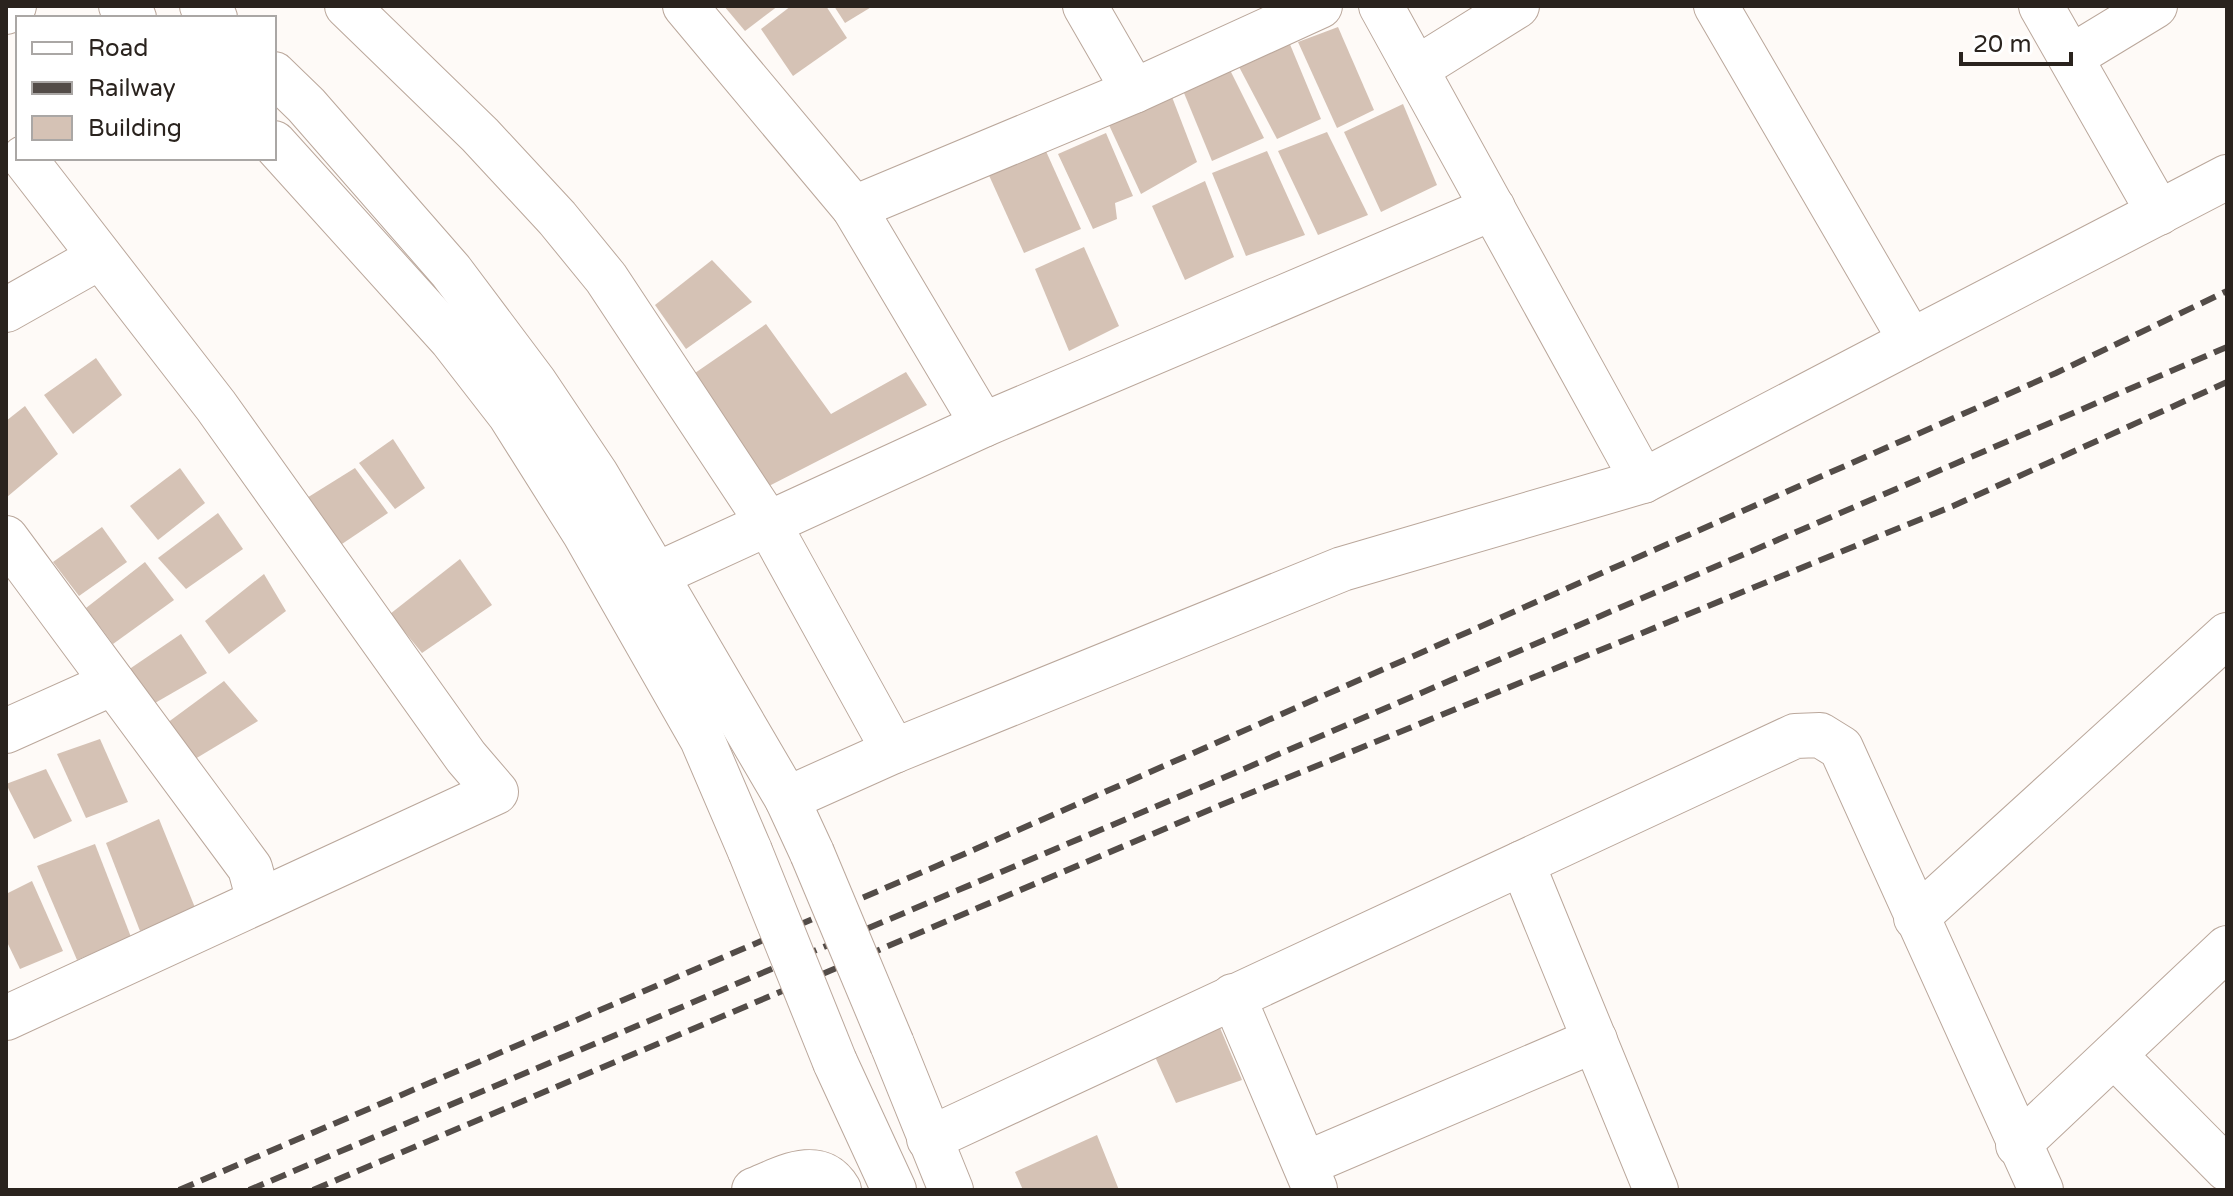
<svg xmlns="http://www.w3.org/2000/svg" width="2233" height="1196" viewBox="0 0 2233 1196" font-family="'Varela Round',sans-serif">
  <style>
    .building { fill: #d5c2b5 }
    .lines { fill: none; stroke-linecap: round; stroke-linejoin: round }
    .minor-casing { stroke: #baa79b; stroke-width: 46 }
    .primary-casing { stroke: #baa79b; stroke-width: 46 }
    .minor { stroke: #fff; stroke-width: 44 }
    .primary { stroke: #fff; stroke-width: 44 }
    .rail { stroke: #534c48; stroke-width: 6; stroke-dasharray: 16 8; stroke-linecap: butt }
    .primary-bridge-casing { stroke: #baa79b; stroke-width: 46; stroke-linecap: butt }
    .primary-bridge { stroke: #fff; stroke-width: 44 }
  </style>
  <rect width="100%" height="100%" fill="#fefaf7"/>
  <g class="building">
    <path d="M724 6H778L745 31Z"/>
    <path d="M791 6H826L847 38 793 76 761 29Z"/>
    <path d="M834 6H873L845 23Z"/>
    <path d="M1338 27 1374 110 1337 128 1298 42Z"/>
    <path d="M1289 42 1321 119 1277 139 1237 63Z"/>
    <path d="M1230 70 1264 138 1212 161 1184 93Z"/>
    <path d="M1172 97 1197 162 1141 194 1109 125Z"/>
    <path d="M1403 104 1437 185 1381 212 1344 132Z"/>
    <path d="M1327 132 1368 215 1318 235 1278 151Z"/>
    <path d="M1106 133 1133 196 1115 203 1117 219 1093 229 1058 154Z"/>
    <path d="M1045 149 1081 229 1024 253 987 171Z"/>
    <path d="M1267 151 1305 235 1246 256 1212 173Z"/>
    <path d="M1205 181 1234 257 1185 280 1152 206Z"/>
    <path d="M1084 247 1119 326 1069 351 1035 269Z"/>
    <path d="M712 260 752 302 686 349 655 305Z"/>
    <path d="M766 324 831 414 906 372 927 405 769 486 695 373Z"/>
    <path d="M96 358 122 395 73 434 44 395Z"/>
    <path d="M25 406 58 454 7 497 6 421Z"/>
    <path d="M393 439 425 488 395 509 359 463Z"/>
    <path d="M180 468 205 503 158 540 130 506Z"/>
    <path d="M355 468 388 513 336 548 302 501Z"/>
    <path d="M218 513 243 549 186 589 158 558Z"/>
    <path d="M102 527 127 562 79 596 53 562Z"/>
    <path d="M460 559 492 605 422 653 390 614Z"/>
    <path d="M145 562 174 600 113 644 86 608Z"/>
    <path d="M264 574 286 611 229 654 205 621Z"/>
    <path d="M181 634 207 673 155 703 128 670Z"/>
    <path d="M224 681 258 721 195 759 167 723Z"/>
    <path d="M100 739 128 802 86 818 57 754Z"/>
    <path d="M46 769 72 821 34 839 6 784Z"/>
    <path d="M159 819 196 910 140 931 106 843Z"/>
    <path d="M95 844 131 937 77 960 37 866Z"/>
    <path d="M32 881 63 951 20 969 6 940V894Z"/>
    <path d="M1215 1016 1242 1080 1176 1103 1151 1048Z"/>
    <path d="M1097 1135 1119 1190H1023L1015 1172Z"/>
  </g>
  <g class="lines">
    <defs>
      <g id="minor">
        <path d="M347 6 480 135 557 218 606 278 768 523 894 751"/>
        <path d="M685 6 854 208"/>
        <path d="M1085 6 1134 91"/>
        <path d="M1381 6 1643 481"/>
        <path d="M1716 6 1911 341 2227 177"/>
        <path d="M2041 6 2159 213"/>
        <path d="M6 12 14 6"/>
        <path d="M2071 57 2155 6"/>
        <path d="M1416 69 1517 6"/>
        <path d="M6 310 100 257"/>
        <path d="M983 425 1493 208"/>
        <path d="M6 538 250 868 259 901"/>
        <path d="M656 575 983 425 854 208 1134 91 1320 6"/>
        <path d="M6 731 113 683"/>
        <path d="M787 799 894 751 1342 569 1643 481 1911 341"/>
        <path d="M1522 863 1656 1190"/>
        <path d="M1916 918 2227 635"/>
        <path d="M1233 996 1315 1189"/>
        <path d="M6 1018 496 792 466 757 216 406 24 158"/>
        <path d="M2114 1055 2227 1169"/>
        <path d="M929 1139 1795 736 1820 735 1841 748 2041 1190"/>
        <path d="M2018 1145 2227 948"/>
        <path d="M1305 1164 1595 1040"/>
        <path d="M754 1190C782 1179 819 1156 839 1190"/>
      </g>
      <g id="primary">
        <path d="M121 6 134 18"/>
        <path d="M202 6 215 18"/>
        <path d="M274 74 306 105 451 271 535 383 596 474 656 575 787 799 812 853"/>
        <path d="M274 143 451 339 510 415 585 534 702 739 750 851"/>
        <path d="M892 1044 951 1190"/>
        <path d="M835 1062 894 1190"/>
      </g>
    </defs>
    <use href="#minor" class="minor-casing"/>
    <use href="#primary" class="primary-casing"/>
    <use href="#minor" class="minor"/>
    <use href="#primary" class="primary"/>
    <g class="rail">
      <path d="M179 1190 939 865 2056 373 2227 291"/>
      <path d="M249 1190 1209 784 2227 347"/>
      <path d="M313 1190 1216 807 1953 506 2227 382"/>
    </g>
    <defs>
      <g id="primary-bridge">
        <path d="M750 851 835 1062"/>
        <path d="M812 853 892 1044"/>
      </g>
    </defs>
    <use href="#primary-bridge" class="primary-bridge-casing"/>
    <use href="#primary-bridge" class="primary-bridge"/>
  </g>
  <rect width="2233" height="1196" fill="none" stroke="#2a231e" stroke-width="16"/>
  <rect x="16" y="16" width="260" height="144" fill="#ffffff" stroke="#aaa7a5" stroke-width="2"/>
  <rect x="32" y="42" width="40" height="12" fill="#ffffff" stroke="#aaa7a5" stroke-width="2"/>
  <text x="88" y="56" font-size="24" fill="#2a231e">Road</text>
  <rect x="32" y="82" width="40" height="12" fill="#534c48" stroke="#aaa7a5" stroke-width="2"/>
  <text x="88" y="96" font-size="24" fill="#2a231e">Railway</text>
  <rect x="32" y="116" width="40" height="24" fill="#d5c2b5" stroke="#aaa7a5" stroke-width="2"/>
  <text x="88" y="136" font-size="24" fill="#2a231e">Building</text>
  <path d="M1961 52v12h110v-12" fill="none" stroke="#2a231e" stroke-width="4"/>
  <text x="1973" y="52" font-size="24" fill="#2a231e" stroke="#ffffff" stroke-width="6" paint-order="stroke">20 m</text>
</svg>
